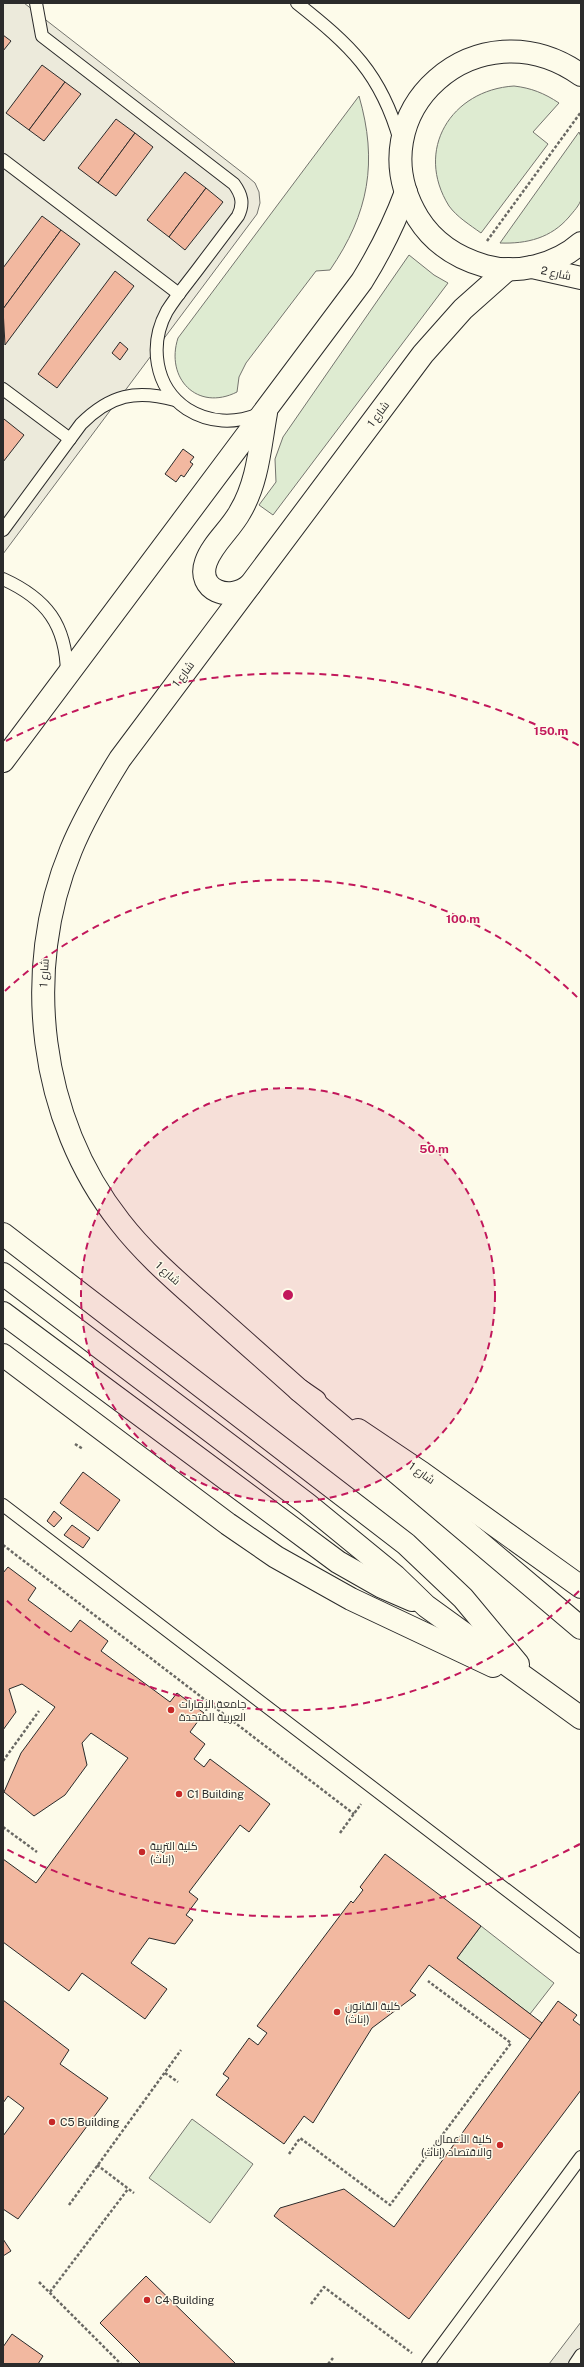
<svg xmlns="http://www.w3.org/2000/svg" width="584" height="2367" viewBox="0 0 584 2367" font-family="'Public Sans',Cairo,sans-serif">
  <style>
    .green { fill: #deebd1; stroke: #74746e }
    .parking { fill: #eceadb; stroke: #74746e }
    .building { fill: #f2b8a0; stroke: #2b2b2b }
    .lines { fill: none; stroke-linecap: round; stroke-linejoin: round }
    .service-casing { stroke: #2b2b2b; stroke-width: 14 }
    .tertiary-casing { stroke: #2b2b2b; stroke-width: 24 }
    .trunk-casing { stroke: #2b2b2b; stroke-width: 24 }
    .path { stroke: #6a6964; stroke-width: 2.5; stroke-dasharray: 3 2; stroke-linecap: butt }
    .service { stroke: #fdfbea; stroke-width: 12 }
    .tertiary { stroke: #fdfbea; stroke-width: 22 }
    .trunk { stroke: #fdfbea; stroke-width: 22 }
    .ring { fill: none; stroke: #c2185b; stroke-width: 2; stroke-dasharray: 7 5 }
    .poi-dot { fill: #c62828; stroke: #fdfbea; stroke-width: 1.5 }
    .labels { text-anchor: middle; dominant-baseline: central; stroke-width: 3; stroke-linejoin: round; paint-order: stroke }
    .street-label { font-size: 11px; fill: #2b2b2b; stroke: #fdfbea }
    .poi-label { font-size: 11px; fill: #2b2b2b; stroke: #fdfbea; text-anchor: start }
    .centre { fill: #c2185b; stroke: #fdfbea; stroke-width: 2 }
    .ring-label { font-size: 12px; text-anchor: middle; font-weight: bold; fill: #c2185b; stroke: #fdfbea; stroke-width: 3; stroke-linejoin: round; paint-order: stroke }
  </style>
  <rect width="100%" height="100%" fill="#fdfbea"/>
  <g class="green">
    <path d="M514 86C531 88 544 93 559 103L533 132 548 144 481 233C470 225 457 217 449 206 414 150 451 90 514 86Z"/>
    <path d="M359 96C378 162 369 213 330 270L316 271 246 363 239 377 237 392C197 412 165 378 178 338Z"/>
    <path d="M579 132 581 137C581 153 584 184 581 199 580 205 573 212 569 217 551 238 527 244 500 243Z"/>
    <path d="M409 255 434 275 448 283 273 515 259 505 276 482 275 459 283 437Z"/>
    <path d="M481 1926 554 1983 530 2014 457 1958Z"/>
    <path d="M192 2119 253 2164 210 2223 149 2178Z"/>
  </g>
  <g class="parking">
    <path d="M3 3H24L248 177 255 183 259 192 260 203 257 214 251 222 3 554Z"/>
    <path d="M581 2322V2364H549Z"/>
  </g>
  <g class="building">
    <path d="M3 35 11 41 3 51Z"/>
    <path d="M42 65 65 82 29 130 6 113Z"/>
    <path d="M65 82 81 94 44 141 29 130Z"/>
    <path d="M116 119 135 133 98 183 78 168Z"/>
    <path d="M135 133 153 147 116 196 98 183Z"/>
    <path d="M185 172 206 188 169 237 147 220Z"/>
    <path d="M206 188 223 202 185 250 169 237Z"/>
    <path d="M42 216 61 230 3 309V268Z"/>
    <path d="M61 230 80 244 5 345 3 309Z"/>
    <path d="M115 271 134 286 57 388 38 374Z"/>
    <path d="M120 342 128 349 120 360 112 353Z"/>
    <path d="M4 419 24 435 3 462V420Z"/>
    <path d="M183 449 194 457 190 462 193 464 184 477 181 475 176 482 165 474Z"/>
    <path d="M83 1472 120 1500 98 1531 60 1503Z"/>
    <path d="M54 1511 62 1518 54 1527 47 1521Z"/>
    <path d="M72 1525 90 1538 83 1548 64 1535Z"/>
    <path d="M8 1567 36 1588 28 1600 71 1632 80 1620 108 1641 101 1651 170 1702 177 1693 204 1713 190 1732 205 1744 194 1759 204 1767 210 1759 270 1804 249 1832 240 1825 189 1892 198 1899 186 1915 193 1920 175 1944 149 1938 131 1963 167 1989 145 2019 82 1973 69 1991 3 1942V1859L36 1883 128 1758 91 1733 82 1743 87 1765 65 1795 34 1816 4 1792 21 1753 55 1707 22 1684 9 1689 16 1712 3 1730V1573Z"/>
    <path d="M385 1854 481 1926 457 1958 542 2023 531 2040 429 1965 410 1991 416 1995 372 2028 313 2123 304 2116 284 2144 216 2095 229 2078 223 2074 249 2038 258 2045 267 2033 257 2026 351 1901 353 1903 363 1890 360 1887Z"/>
    <path d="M3 2000 69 2050 60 2064 108 2098 18 2219 3 2209V2136L24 2108 8 2096 3 2103Z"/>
    <path d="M558 2001 577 2015 573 2020 581 2026V2090L409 2319 274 2216 280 2208 344 2189 394 2227Z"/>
    <path d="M3 2239 11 2251 3 2256Z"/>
    <path d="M146 2276 236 2364H141L100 2323Z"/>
    <path d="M12 2334 43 2356 38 2364H3V2347Z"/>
  </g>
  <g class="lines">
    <defs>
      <g id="service">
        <path d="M36 3 42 36 234 184C242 195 244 204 238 216 226 232 214 248 201 265 190 280 177 295 167 311 149 344 154 387 187 409 209 423 235 424 259 414"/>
        <path d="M297 3C350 45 381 73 400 141"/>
        <path d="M3 160 179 294"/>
        <path d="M3 389 70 439"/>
        <path d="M3 530 81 424C110 395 136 389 175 400"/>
        <path d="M3 579C47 599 66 625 67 673"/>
        <path d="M3 1505 581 1947"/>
        <path d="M428 2364 581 2157"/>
        <path d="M575 2364 581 2355"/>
      </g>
      <g id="tertiary">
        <path d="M581 75C478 2 354 113 418 218 433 242 457 258 485 266 517 275 556 265 581 243"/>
        <path d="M532 267 581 278"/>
        <path d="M250 585C230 603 196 590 206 562 212 544 231 529 240 512 258 482 260 446 266 413"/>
        <path d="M3 761 362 281C380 252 394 224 406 192"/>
        <path d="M3 1234 406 1544 463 1598 518 1664"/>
        <path d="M3 1274 307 1504 395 1576 426 1606 581 1718"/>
        <path d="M3 1313 338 1562 382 1587 412 1600"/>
        <path d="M3 1355 228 1524 276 1557 351 1599 493 1666"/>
        <path d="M315 1401 299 1390C266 1361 234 1332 201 1303 173 1278 144 1253 120 1222 39 1120 21 970 71 850 84 818 102 788 120 759L423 354 463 309 508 269"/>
        <path d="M358 1430 422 1473 581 1587"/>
      </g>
      <path id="trunk" d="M299 1390 581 1628"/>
    </defs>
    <use href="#service" class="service-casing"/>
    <use href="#tertiary" class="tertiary-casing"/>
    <use href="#trunk" class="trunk-casing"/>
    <g class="path">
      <path d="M487 241 581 112"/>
      <path d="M75 1444 83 1449"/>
      <path d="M3 1545 354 1814"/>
      <path d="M3 1761 39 1711"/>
      <path d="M3 1827 37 1852"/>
      <path d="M340 1833 361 1804"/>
      <path d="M165 2073 178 2082"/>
      <path d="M289 2154 300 2138 390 2205 511 2043 428 1981"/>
      <path d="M97 2165 134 2193"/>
      <path d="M69 2205 181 2050"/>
      <path d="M39 2282 121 2364"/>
      <path d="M50 2292 128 2189"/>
      <path d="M311 2304 324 2287 412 2353"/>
      <path d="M328 2364 333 2358"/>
    </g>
    <use href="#service" class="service"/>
    <use href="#tertiary" class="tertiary"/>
    <use href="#trunk" class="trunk"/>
  </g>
  <circle cx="288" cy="1295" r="207" fill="#c2185b" fill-opacity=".12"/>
  <g class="ring">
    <circle cx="288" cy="1295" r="207"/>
    <path d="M579 1591A415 415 0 0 1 5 1599M5 991A415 415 0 0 1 579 999"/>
    <path d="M580 1844A622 622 0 0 1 6 1849M6 741A622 622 0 0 1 580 746"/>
  </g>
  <g class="poi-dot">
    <circle cx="171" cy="1710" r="4"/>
    <circle cx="179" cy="1794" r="4"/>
    <circle cx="142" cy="1852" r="4"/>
    <circle cx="337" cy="2012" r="4"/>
    <circle cx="52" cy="2122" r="4"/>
    <circle cx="500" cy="2145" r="4"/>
    <circle cx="147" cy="2300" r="4"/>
  </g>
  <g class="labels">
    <g class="street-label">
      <text transform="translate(556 273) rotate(12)">شارع 2</text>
      <text transform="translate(378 414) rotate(-53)">شارع 1</text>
      <text transform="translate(183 674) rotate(-53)">شارع 1</text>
      <text transform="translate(44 973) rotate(-87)">شارع 1</text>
      <text transform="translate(168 1273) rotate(42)">شارع 1</text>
      <text transform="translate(422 1473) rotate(35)">شارع 1</text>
    </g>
    <g class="poi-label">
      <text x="179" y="1704">جامعة الإمارات<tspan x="179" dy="13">العربية المتحدة</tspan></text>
      <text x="187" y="1794">C1 Building</text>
      <text x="150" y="1846">كلية التربية<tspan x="150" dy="13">(إناث)</tspan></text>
      <text x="345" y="2006">كلية القانون<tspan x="345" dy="13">(إناث)</tspan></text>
      <text x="60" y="2122">C5 Building</text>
      <text x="492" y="2139" text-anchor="end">كلية الأعمال<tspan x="492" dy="13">والاقتصاد (إناث)</tspan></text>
      <text x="155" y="2300">C4 Building</text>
    </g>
  </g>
  <circle cx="288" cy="1295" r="6" class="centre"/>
  <g class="ring-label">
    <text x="551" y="735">150 m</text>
    <text x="463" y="923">100 m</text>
    <text x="434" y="1153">50 m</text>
  </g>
  <rect width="584" height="2367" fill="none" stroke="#2b2b2b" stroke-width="8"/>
</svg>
